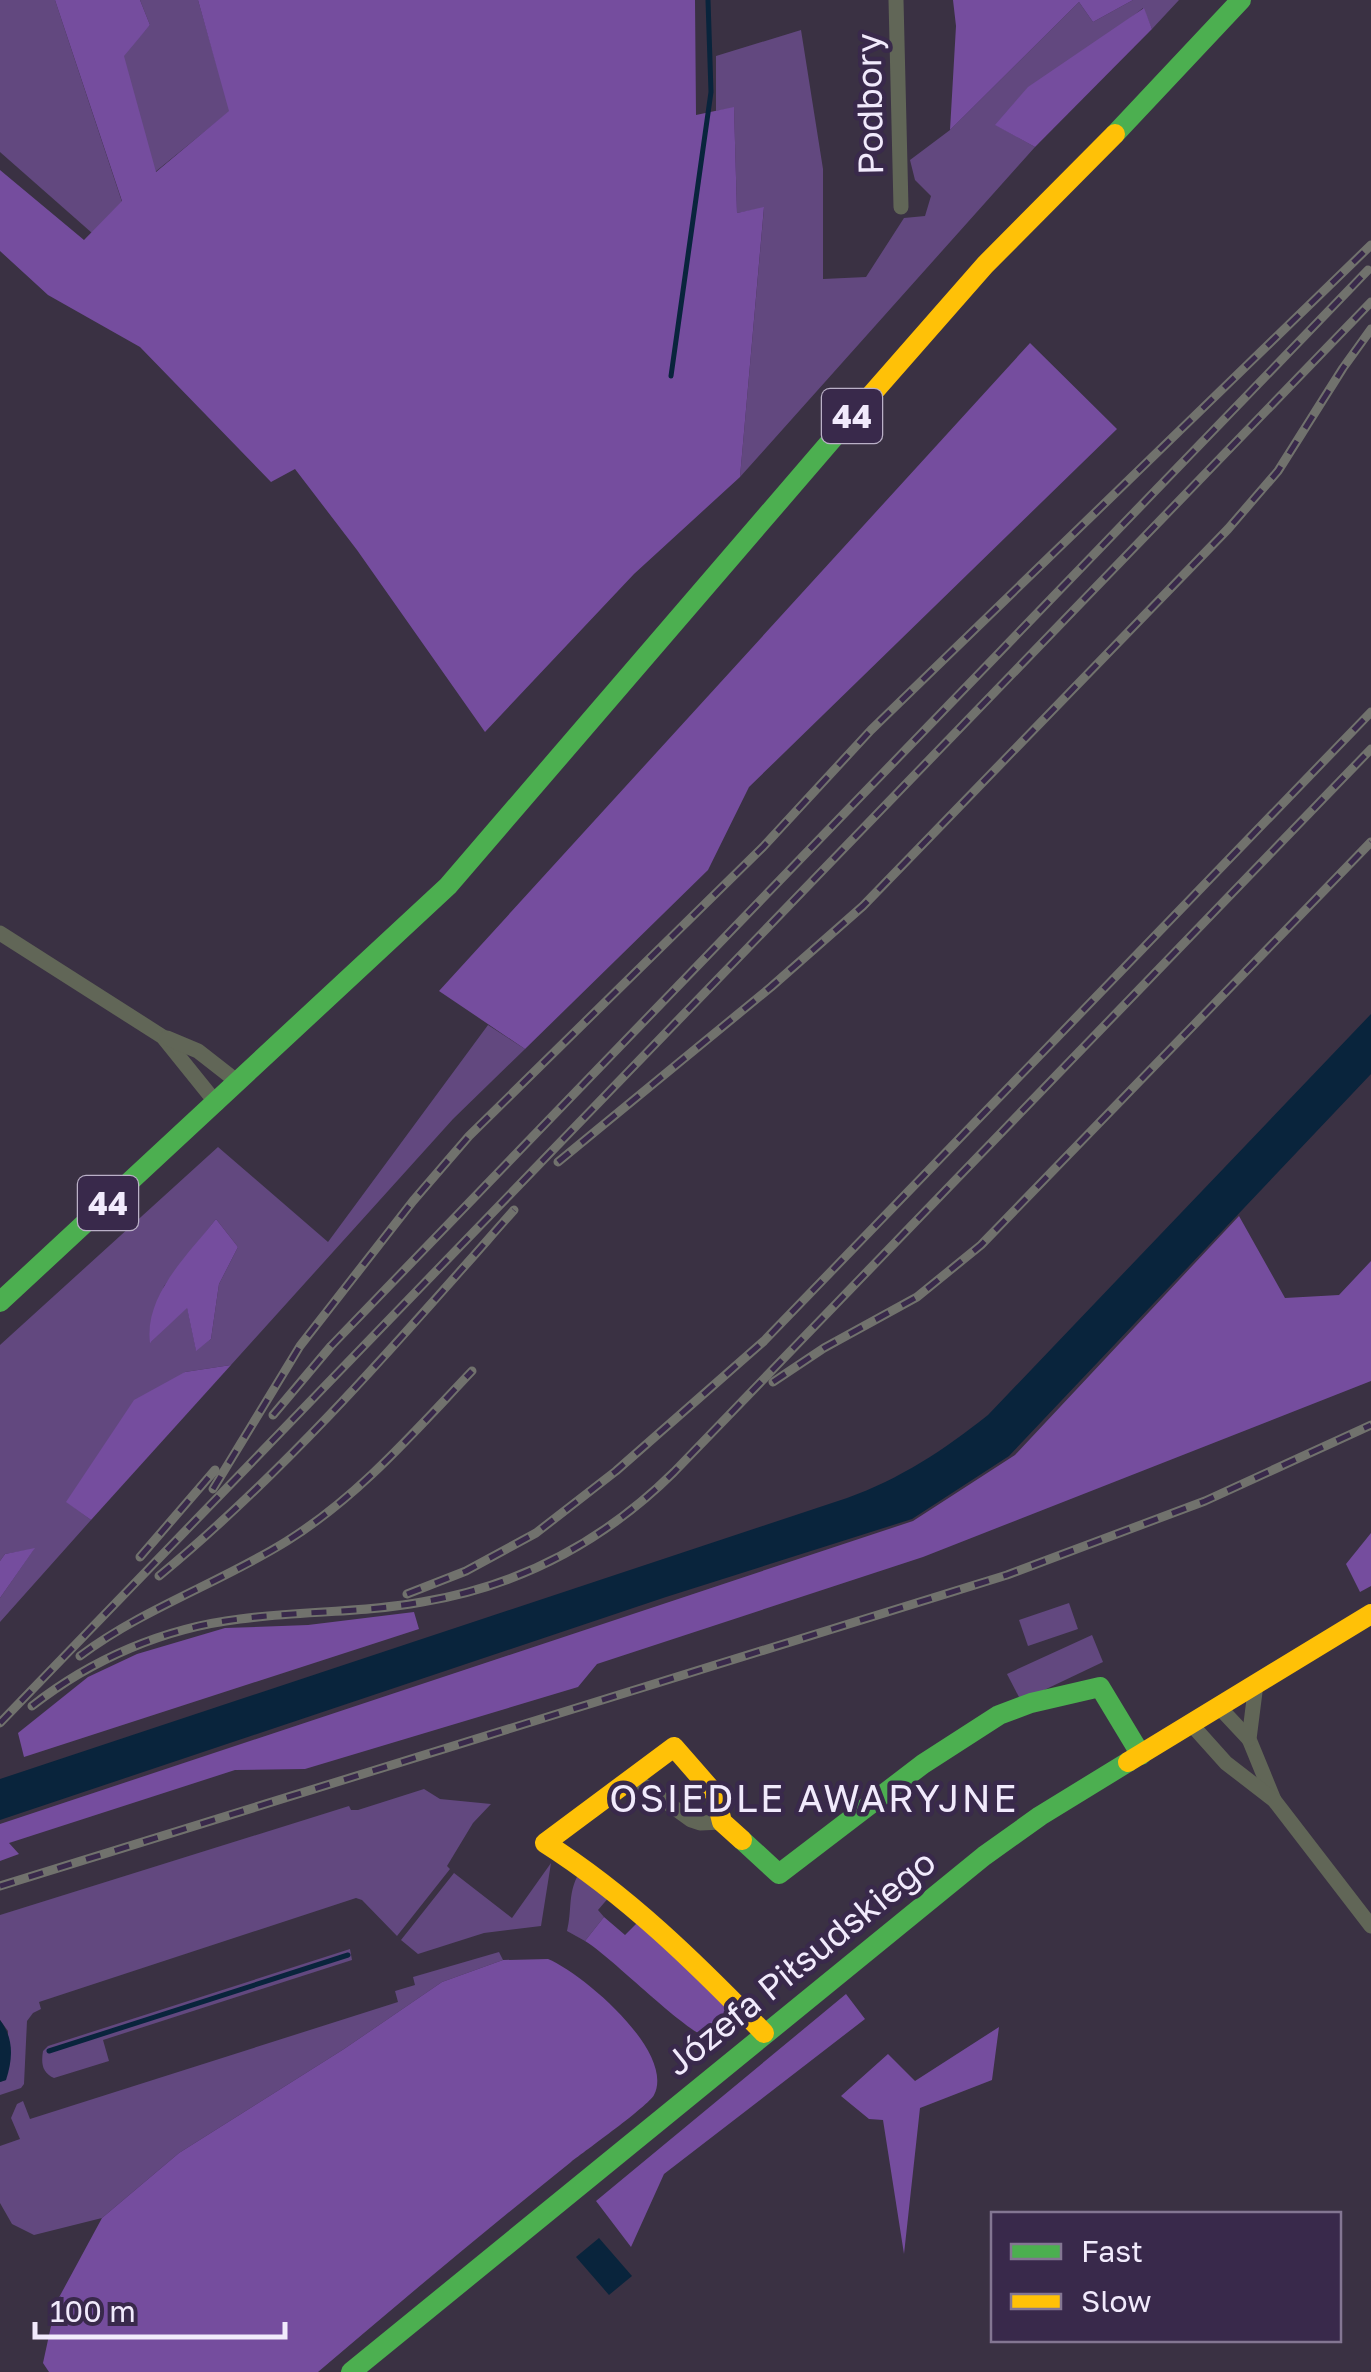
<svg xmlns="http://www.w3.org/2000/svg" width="1371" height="2372" viewBox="0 0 1371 2372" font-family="'Golos Text',sans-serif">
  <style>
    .green { fill: #62487f; fill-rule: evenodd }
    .forest { fill: #754d9e }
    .water { fill: #09243c }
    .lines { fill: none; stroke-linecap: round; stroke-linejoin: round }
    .stream { stroke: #09243c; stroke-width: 5 }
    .street { stroke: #616657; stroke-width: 15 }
    .fast { stroke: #4caf50; stroke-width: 20 }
    .slow { stroke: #ffc107; stroke-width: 20 }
    .rail-casing { stroke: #71726d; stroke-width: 9 }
    .rail { stroke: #39294b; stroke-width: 5; stroke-dasharray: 15; stroke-linecap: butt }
    .labels { text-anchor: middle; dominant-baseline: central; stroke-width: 9; stroke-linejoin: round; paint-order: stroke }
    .shield { fill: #39294b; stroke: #bab0c7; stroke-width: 2.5 }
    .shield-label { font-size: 32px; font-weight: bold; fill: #f1eafc }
    .street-label { font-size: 35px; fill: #f1eafc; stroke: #39294b }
    .neighbourhood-label { font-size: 38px; letter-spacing: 2.5px; fill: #f1eafc; stroke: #39294b }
  </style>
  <rect width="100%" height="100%" fill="#3a3143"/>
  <g class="green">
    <path d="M0 0H55L122 202 92 233 0 152Z"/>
    <path d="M140 0H198L230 111 155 172 123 55 150 25Z"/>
    <path d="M1133 0H1179L1152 29 1143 8 996 125 1035 147 740 477 764 208 737 213 734 108 716 111V56L801 30 823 169V279L866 277 904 218 925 216 931 196 915 180 910 160 950 130 1079 2 1093 22Z"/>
    <path d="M488 1025 525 1049 453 1119 231 1365 185 1372 67 1502 91 1520 0 1622V1598L34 1549 5 1554 0 1561V1345L218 1147 328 1242ZM216 1219 238 1247 219 1284 211 1339 196 1350 187 1307 151 1342 164 1286Z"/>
    <path d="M1069 1603 1078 1629 1028 1646 1019 1620Z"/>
    <path d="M1092 1635 1103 1662 1021 1701 1007 1674Z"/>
    <path d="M424 1789 440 1799 491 1804 473 1823 447 1866 450 1869 397 1936 362 1900 356 1898 39 2002 41 2009 33 2013 27 2021 24 2084 21 2088 0 2095V2082L6 2080 8 2031 0 2020V1915L349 1806 351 1810H358Z"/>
    <path d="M551 1863 541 1926 484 1933 418 1954 401 1940 454 1873 512 1918Z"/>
    <path d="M577 1877 588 1878 610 1896 598 1910 604 1917 585 1941 567 1931C572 1911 568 1895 577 1877Z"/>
    <path d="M350 1949 352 1960 103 2040 109 2061 54 2078C42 2073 41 2063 43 2051L48 2046Z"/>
    <path d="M499 1952 503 1960 442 1982 344 2049 179 2153 102 2218 34 2235 12 2224 0 2203V2146L20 2139 11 2118 17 2104 23 2101 30 2119 398 2002 395 1991 415 1985 413 1977Z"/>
  </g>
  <g class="forest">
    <path d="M55 0H140L150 25 124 56 156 172 229 111 198 0H695L696 115 734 107 737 213 764 207 740 477 634 574 485 732 357 550 295 469 271 482 140 347 48 295 0 251V170L84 240 122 201Z"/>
    <path d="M953 0H1133L1093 22 1079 2 950 130 956 26Z"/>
    <path d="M1144 8 1152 29 1035 147 995 125 1028 87Z"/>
    <path d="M1030 343 1117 429 749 787 708 870 525 1049 439 991Z"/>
    <path d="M1239 1216 1285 1298 1339 1295 1371 1261V1381L923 1557 597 1664 578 1687 305 1769 235 1770 9 1843 19 1854 0 1861V1824L913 1521 1015 1455Z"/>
    <path d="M216 1219 238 1247 219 1284 211 1339 196 1351 187 1308 150 1343C144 1295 188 1255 216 1219Z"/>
    <path d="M231 1365 91 1520 66 1502 134 1400 185 1372Z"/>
    <path d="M1371 1533V1586L1360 1592 1346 1564Z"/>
    <path d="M35 1548 0 1598V1561L5 1554Z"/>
    <path d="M414 1612 419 1629 24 1757 18 1733 88 1677 137 1654 225 1628 308 1625Z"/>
    <path d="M604 1917 625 1935 638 1922 744 2021C734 2030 724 2040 710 2038 689 2036 613 1958 585 1941Z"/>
    <path d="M548 1959C582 1973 676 2052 654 2095 648 2106 585 2151 571 2162 485 2231 401 2301 318 2372H49L43 2363 56 2303 102 2218 179 2153 344 2049 442 1982 503 1960Z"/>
    <path d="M846 1994 865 2019 664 2174 631 2247 596 2201Z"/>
    <path d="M999 2027 992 2080 920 2108 904 2254 883 2120 869 2119 841 2096 888 2054 915 2081Z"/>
  </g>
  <g class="water">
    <path d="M1371 1014V1074L1009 1456 912 1519 666 1597 0 1820V1779L847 1498C900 1479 944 1450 988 1415Z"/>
    <path d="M0 2020C14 2038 13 2059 6 2080L0 2082Z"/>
    <path d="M599 2238 632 2276 609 2295 576 2257Z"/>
  </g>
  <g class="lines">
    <g class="stream">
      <path d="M671 376 711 92 708 0"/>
      <path d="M49 2051 348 1955"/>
    </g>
    <g class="street">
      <path d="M896 0 901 207"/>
      <path d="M0 933 163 1037 217 1104"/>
      <path d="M167 1038 198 1051 239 1083"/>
      <path d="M1256 1684 1249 1739 1274 1800"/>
      <path d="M1219 1707 1249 1739"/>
      <path d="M1191 1724 1226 1763 1274 1800 1371 1926"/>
      <path d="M633 1778 691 1820 700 1823 722 1822"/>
    </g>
    <g class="fast">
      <path d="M1115 134 1241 0"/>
      <path d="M0 1302 448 886 842 428"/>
      <path d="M742 1840 779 1874 923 1764 999 1715 1031 1703 1100 1687 1141 1755"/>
      <path d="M351 2372 984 1856 1040 1816 1128 1762"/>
    </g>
    <g class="slow">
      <path d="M842 428 985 265 1115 134"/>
      <path d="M1128 1762 1371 1614"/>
      <path d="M742 1840 722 1822 715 1794 674 1747 545 1843C627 1895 696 1963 764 2033"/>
    </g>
    <defs>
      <g id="rail">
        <path d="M558 1162 771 987 863 906 1228 529 1278 471 1343 368 1371 329"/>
        <path d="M773 1382 824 1348 917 1297 981 1245 1371 842"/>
        <path d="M273 1415 331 1346 1368 270"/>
        <path d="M213 1489 300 1346 413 1201 469 1136 763 847 871 730 1371 245"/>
        <path d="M140 1557 215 1470"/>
        <path d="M159 1576C290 1468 402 1337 514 1210"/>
        <path d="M407 1594 466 1571 536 1533 616 1471 764 1341 1371 712"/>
        <path d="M80 1656C144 1608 220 1583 287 1541 359 1496 414 1432 472 1371"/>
        <path d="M32 1706C92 1659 164 1628 240 1619 300 1611 362 1613 422 1602 520 1586 604 1541 674 1472L1371 749"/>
        <path d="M0 1723 1371 302"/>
        <path d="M0 1886 1007 1575 1205 1501 1371 1425"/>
      </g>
    </defs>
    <use href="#rail" class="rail-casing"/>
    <use href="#rail" class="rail"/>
  </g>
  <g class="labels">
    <g class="shield">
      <rect x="822" y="389" width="60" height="54" rx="8"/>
      <rect x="78" y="1176" width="60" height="54" rx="8"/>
    </g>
    <g class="shield-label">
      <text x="852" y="416">44</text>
      <text x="108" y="1203">44</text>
    </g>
    <g class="street-label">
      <text transform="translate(869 104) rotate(-91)">Podbory</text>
      <text transform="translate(800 1962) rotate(-39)">Józefa Piłsudskiego</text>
    </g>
    <g class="neighbourhood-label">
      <text x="814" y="1797">OSIEDLE AWARYJNE</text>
    </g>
  </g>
  <rect x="991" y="2212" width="350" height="130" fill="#39294b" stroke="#837692" stroke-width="2.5"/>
  <rect x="1011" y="2244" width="50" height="15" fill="#4caf50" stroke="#837692" stroke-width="2.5"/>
  <text x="1081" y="2262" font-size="30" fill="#f1eafc">Fast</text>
  <rect x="1011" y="2294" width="50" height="15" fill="#ffc107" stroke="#837692" stroke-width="2.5"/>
  <text x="1081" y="2312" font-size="30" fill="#f1eafc">Slow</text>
  <path d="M35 2322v15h250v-15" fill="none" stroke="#f1eafc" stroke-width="5"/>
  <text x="50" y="2322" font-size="30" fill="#f1eafc" stroke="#39294b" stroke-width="8" paint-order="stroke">100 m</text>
</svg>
